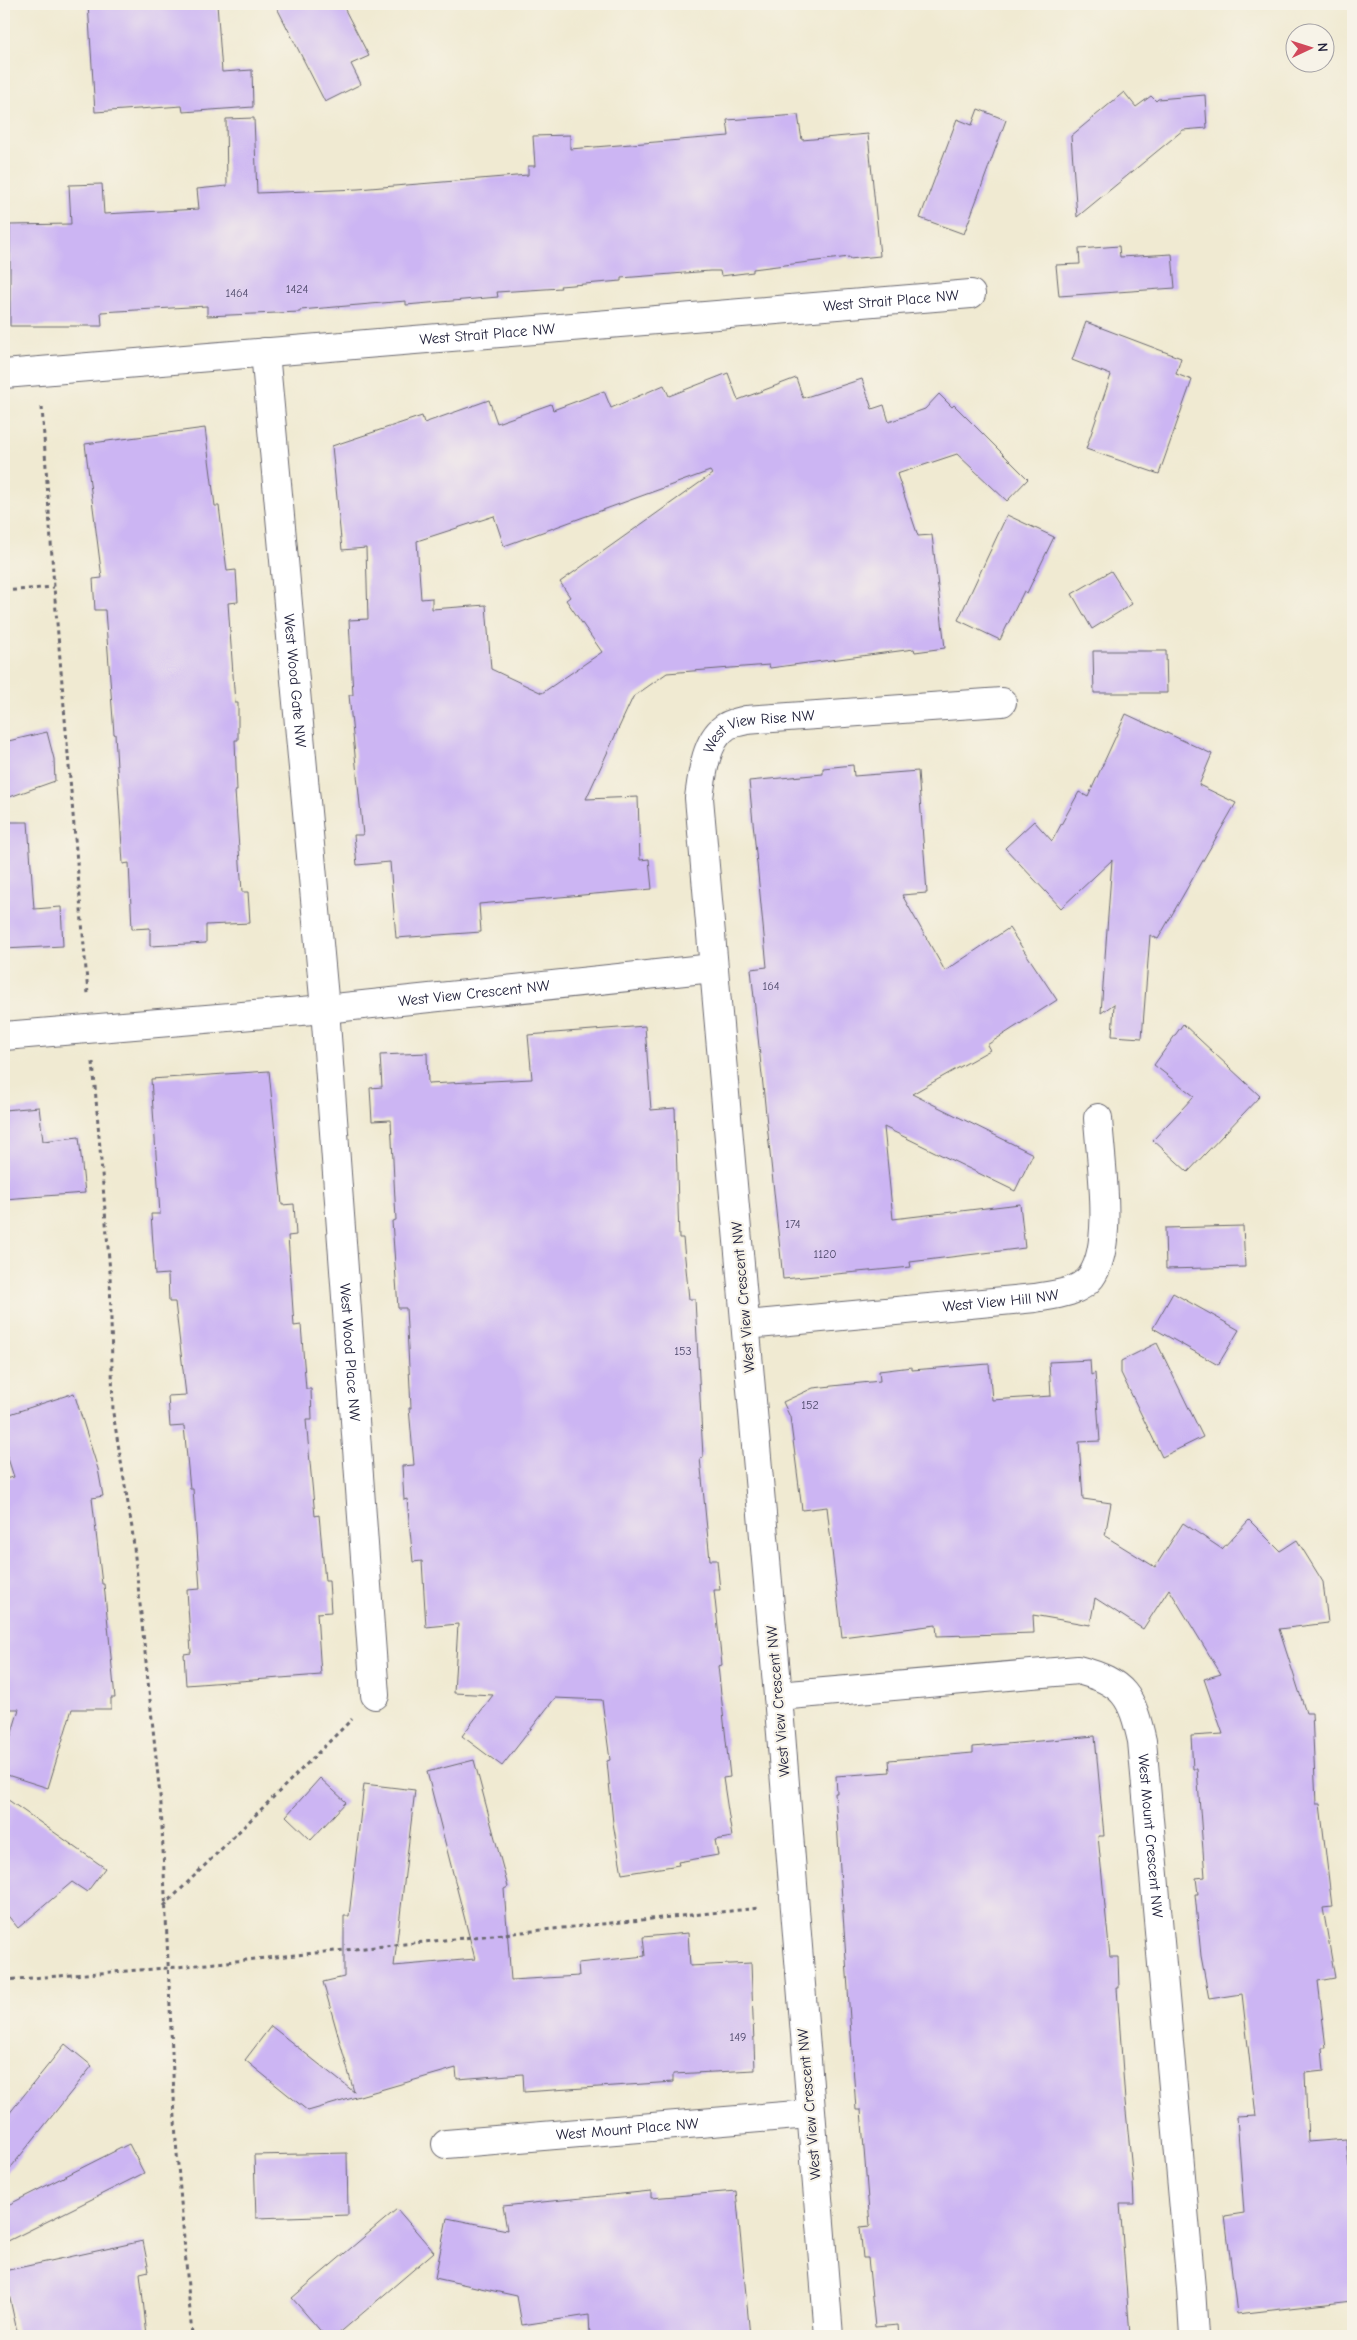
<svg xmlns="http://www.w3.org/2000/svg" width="1357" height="2340" viewBox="0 0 1357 2340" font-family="'Comic Neue',sans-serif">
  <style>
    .building { fill: #ccb5f3; fill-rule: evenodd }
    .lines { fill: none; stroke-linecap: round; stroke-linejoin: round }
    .street-casing { stroke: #6a6870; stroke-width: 30 }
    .path { stroke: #6a6870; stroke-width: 3; stroke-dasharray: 4 4; stroke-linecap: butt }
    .street { stroke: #fff; stroke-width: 28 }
    .labels { text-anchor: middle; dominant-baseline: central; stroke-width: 4.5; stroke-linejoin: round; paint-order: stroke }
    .number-label { font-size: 12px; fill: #4c4769 }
    .street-label { font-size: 15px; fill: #22223b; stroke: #f7f3e8 }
  </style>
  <rect width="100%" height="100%" fill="#f7f3e8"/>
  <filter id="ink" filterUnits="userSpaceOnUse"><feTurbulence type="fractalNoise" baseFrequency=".02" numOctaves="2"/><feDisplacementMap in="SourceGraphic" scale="10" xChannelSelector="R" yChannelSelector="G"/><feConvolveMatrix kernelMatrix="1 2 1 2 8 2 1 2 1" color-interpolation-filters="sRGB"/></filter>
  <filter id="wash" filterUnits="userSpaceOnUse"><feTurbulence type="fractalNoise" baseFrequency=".0096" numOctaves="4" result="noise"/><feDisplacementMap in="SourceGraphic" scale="20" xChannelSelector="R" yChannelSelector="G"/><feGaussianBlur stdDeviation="1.12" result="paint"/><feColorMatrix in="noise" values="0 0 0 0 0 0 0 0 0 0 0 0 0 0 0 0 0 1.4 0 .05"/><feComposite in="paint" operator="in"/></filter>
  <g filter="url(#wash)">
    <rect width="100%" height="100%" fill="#f0ead2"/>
    <g id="blocks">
      <g class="building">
        <path d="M88 4H217L222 72 252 70 253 107 183 112 182 106 95 112Z"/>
        <path d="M275 4H342L369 56 351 64 361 84 325 102Z"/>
        <path d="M1124 92 1136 107 1151 96 1156 101 1158 99 1205 95 1207 128 1183 130 1077 217 1071 136Z"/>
        <path d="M978 109 1006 120 964 234 920 218 957 119 972 125Z"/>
        <path d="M798 115 802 140 868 134 880 256 849 259V257L753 269V272L721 276 720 271H710L621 278V281L560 286 561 288 497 292 498 297 406 305V301L300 310V312L207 316V306L101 312 102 326H10V225L71 224 69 185 102 184 104 214 199 209 197 189 227 186 226 119 254 118 257 193 358 189 528 175V166H535L533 136 570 135V149L729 136 727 120Z"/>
        <path d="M1119 246 1120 257 1172 254 1175 288 1059 296 1056 265 1080 264 1079 249Z"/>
        <path d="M1086 322 1181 358 1176 374 1192 380 1159 474 1086 449 1111 375 1072 360Z"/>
        <path d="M728 373 738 400 796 378 803 398 862 379 872 409 884 405 889 422 925 409 939 394 952 407 954 405 1028 479 1007 501 957 454 897 474 918 536 932 535 945 648 915 652 914 649 770 668 769 665 667 673 633 697 586 799 638 797 640 860 649 859 652 889 479 904 481 932 396 938 390 862 357 865 354 835H363L349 695H353L349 620 368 619 366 548 342 550 332 446 422 416 424 423 489 400 497 423 551 404 553 410 604 391 611 408 664 385 669 396ZM710 471 712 474 560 582 570 597 566 600 602 652 542 693 491 669 486 605 432 609V598L421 599 417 541 494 516 504 546Z"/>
        <path d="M205 428 215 506H219L227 571 236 570 238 602 228 603 235 703H238V740H235L237 791H235L242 892H248L250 923 206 925V943L150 946V928L132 929 129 863 123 864 115 734H114L105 610H95L93 579 102 578 85 444Z"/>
        <path d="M1007 515 1054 537 1027 593 1024 591 1000 640 958 620Z"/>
        <path d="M1111 571 1132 604 1092 629 1072 594Z"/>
        <path d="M1093 651H1166L1167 693H1094Z"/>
        <path d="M1126 714 1212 754 1199 785 1236 803 1158 939 1150 935 1142 1038 1112 1036 1114 1004 1101 1013 1112 860 1061 908 1005 848 1034 821 1052 841 1079 792 1088 797Z"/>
        <path d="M47 732 54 759 55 781 4 799V742Z"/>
        <path d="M853 765 854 776 918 771 927 893 902 895 945 971 1009 928 1057 1000 987 1045 990 1050 912 1094 1033 1154 1015 1191 884 1127 893 1219 1020 1204 1025 1248 910 1262 911 1267 783 1279 751 969 767 967 749 781 823 774V768Z"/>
        <path d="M4 822H28L34 909 61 907 63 946 4 949Z"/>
        <path d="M1183 1024 1260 1096 1188 1172 1153 1140 1194 1096 1154 1065Z"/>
        <path d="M645 1026 651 1110 675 1108 679 1238H683L689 1299H695L703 1457 700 1458 710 1560H717L720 1590H714L722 1665 718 1666 730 1777 723 1778 732 1837 715 1840 718 1855 678 1862 679 1865 622 1874 613 1823 607 1761 610 1760 602 1700 555 1698 502 1766 462 1736 493 1695 454 1693 458 1624 426 1627 422 1561 413 1562 407 1499 404 1500 402 1466 414 1465 409 1408H411L406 1308H398L392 1221 396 1220 391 1120 372 1121 370 1088 382 1087 380 1055 427 1053 428 1084 532 1079 528 1035Z"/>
        <path d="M269 1071 282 1205 294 1204 296 1235 288 1236 294 1326 301 1325 306 1389H311L312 1420H306L315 1516 319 1515 325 1581H329L331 1612 317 1613 321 1675 186 1685 184 1654 191 1653 187 1590 200 1589 193 1489H190L184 1426 170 1427 168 1396 186 1395 175 1302H169L168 1274 155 1275 151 1214H160L151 1079Z"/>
        <path d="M39 1107 43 1141 79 1137 85 1193 4 1199V1110Z"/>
        <path d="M1243 1226 1245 1267 1166 1269 1165 1228Z"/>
        <path d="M1173 1293 1239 1330 1218 1365 1153 1328Z"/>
        <path d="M1157 1343 1203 1437 1162 1457 1121 1373V1361Z"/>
        <path d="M1090 1360 1091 1375 1095 1373 1100 1441 1079 1442 1083 1499 1111 1503 1105 1536 1155 1567 1183 1523 1222 1549 1249 1520 1280 1551 1297 1540 1323 1582 1328 1623 1279 1629 1306 1713H1312L1316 1804H1320L1332 1907 1323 1908 1335 1978 1318 1981 1326 2048H1322L1324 2071 1305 2073 1308 2142 1346 2139 1349 2168 1353 2167V2301L1237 2314 1225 2216 1244 2213 1237 2117 1256 2116 1242 1994 1209 1999 1201 1956 1195 1894H1198L1196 1878 1205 1877 1197 1769H1193L1191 1736 1223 1734 1204 1679 1221 1674 1169 1589 1143 1629 1095 1598 1090 1625 1033 1615 1034 1633 937 1636 936 1625 842 1637 827 1507 802 1510 790 1417 783 1402 813 1388 880 1381 879 1371 912 1367V1370L989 1364 992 1400 1051 1396 1049 1362Z"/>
        <path d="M74 1393 98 1469 103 1496 92 1498 102 1584H104L115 1698H111V1709H72L48 1788 4 1774V1759L19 1709H4V1479L14 1477 4 1446V1416Z"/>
        <path d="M1095 1736 1104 1836H1098L1110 1957H1118L1119 1988H1117L1125 2101 1133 2181 1134 2204H1120L1130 2336H899L898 2325 875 2327 868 2258H863L860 2227 870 2226 861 2110H856L835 1793H837L836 1776 890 1772 889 1760 973 1753V1747Z"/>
        <path d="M474 1760 508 1887 504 1889 511 1980 579 1976 578 1963 645 1956 643 1937 688 1933 690 1966 751 1963 755 2070 673 2074V2082L524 2092 523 2074 457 2079 456 2068 308 2111 245 2060 271 2026 354 2092 323 1982 344 1977V1916H349L364 1784 415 1790 394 1966 475 1959 427 1772Z"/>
        <path d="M320 1778 346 1802 311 1840 286 1816Z"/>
        <path d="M4 1797 105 1868 87 1892 72 1882 18 1928 4 1911Z"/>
        <path d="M65 2044 92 2066 4 2176V2120Z"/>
        <path d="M129 2144 144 2173 4 2243V2207Z"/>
        <path d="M347 2153 348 2215 256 2218 254 2155Z"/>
        <path d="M651 2191V2198L736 2191 750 2336H590L589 2315 522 2325 517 2296 435 2278 447 2218 507 2230 503 2206Z"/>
        <path d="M397 2209 434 2252 336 2336H325L292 2298Z"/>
        <path d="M143 2241 149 2271 140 2273 147 2336H18L4 2271Z"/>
      </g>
    </g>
  </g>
  <g filter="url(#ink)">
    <use href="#blocks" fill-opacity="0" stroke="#6a6870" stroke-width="1"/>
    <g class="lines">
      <defs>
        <g id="street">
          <path id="s1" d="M265 352 325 1009 375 1695"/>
          <path id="s2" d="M4 374 971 294"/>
          <path id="s3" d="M4 1036 325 1009 713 968"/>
          <path id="s4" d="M746 1325 1035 1298C1053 1295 1079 1293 1091 1277 1115 1244 1100 1159 1098 1118"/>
          <path id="s5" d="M778 1696 1078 1670C1125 1682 1132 1697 1142 1741L1191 2288 1194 2336"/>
          <path id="s6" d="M446 2144 809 2114"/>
          <path id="s7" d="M829 2336 778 1696 699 798C702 777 705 742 724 728 729 723 740 722 746 720L1002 702"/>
        </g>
      </defs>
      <use href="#street" class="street-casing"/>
      <g class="path">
        <path d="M42 407 54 587 88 994"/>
        <path d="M4 591 54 587"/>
        <path d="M93 1062 110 1272 113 1413 132 1528 161 1805 176 2141 192 2336"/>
        <path d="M164 1906 352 1719"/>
        <path d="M4 1980 167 1968 760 1908"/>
      </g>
      <use href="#street" class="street"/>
    </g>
  </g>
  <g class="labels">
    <g class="number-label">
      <text x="297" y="289">1424</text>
      <text x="237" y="293">1464</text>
      <text x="771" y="986">164</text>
      <text x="793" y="1224">174</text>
      <text x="825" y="1254">1120</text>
      <text x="683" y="1351">153</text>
      <text x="810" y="1405">152</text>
      <text x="738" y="2037">149</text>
    </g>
    <g class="street-label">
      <text stroke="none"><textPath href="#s2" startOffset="890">West Strait Place NW</textPath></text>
      <text stroke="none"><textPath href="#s2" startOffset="485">West Strait Place NW</textPath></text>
      <text stroke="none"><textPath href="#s1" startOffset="330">West Wood Gate NW</textPath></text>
      <text stroke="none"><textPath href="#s7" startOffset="1651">West View Rise NW</textPath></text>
      <text stroke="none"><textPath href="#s3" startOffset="472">West View Crescent NW</textPath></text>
      <text transform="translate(743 1297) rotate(-95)">West View Crescent NW</text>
      <text stroke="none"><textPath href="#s4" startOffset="256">West View Hill NW</textPath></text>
      <text stroke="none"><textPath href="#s1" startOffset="1004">West Wood Place NW</textPath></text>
      <text transform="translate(778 1701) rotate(-95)">West View Crescent NW</text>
      <text stroke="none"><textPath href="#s5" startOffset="500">West Mount Crescent NW</textPath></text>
      <text transform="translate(809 2104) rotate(-95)">West View Crescent NW</text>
      <text stroke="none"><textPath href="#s6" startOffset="182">West Mount Place NW</textPath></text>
    </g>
  </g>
  <rect width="1357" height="2340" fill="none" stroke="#f7f3e8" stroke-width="20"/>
  <g transform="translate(1310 48) rotate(86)"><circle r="24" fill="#f7f3e8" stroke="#a29fa3"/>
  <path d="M0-4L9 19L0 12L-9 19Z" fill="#d1495b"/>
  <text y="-8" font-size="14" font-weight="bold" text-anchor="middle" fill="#22223b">N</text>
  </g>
</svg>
